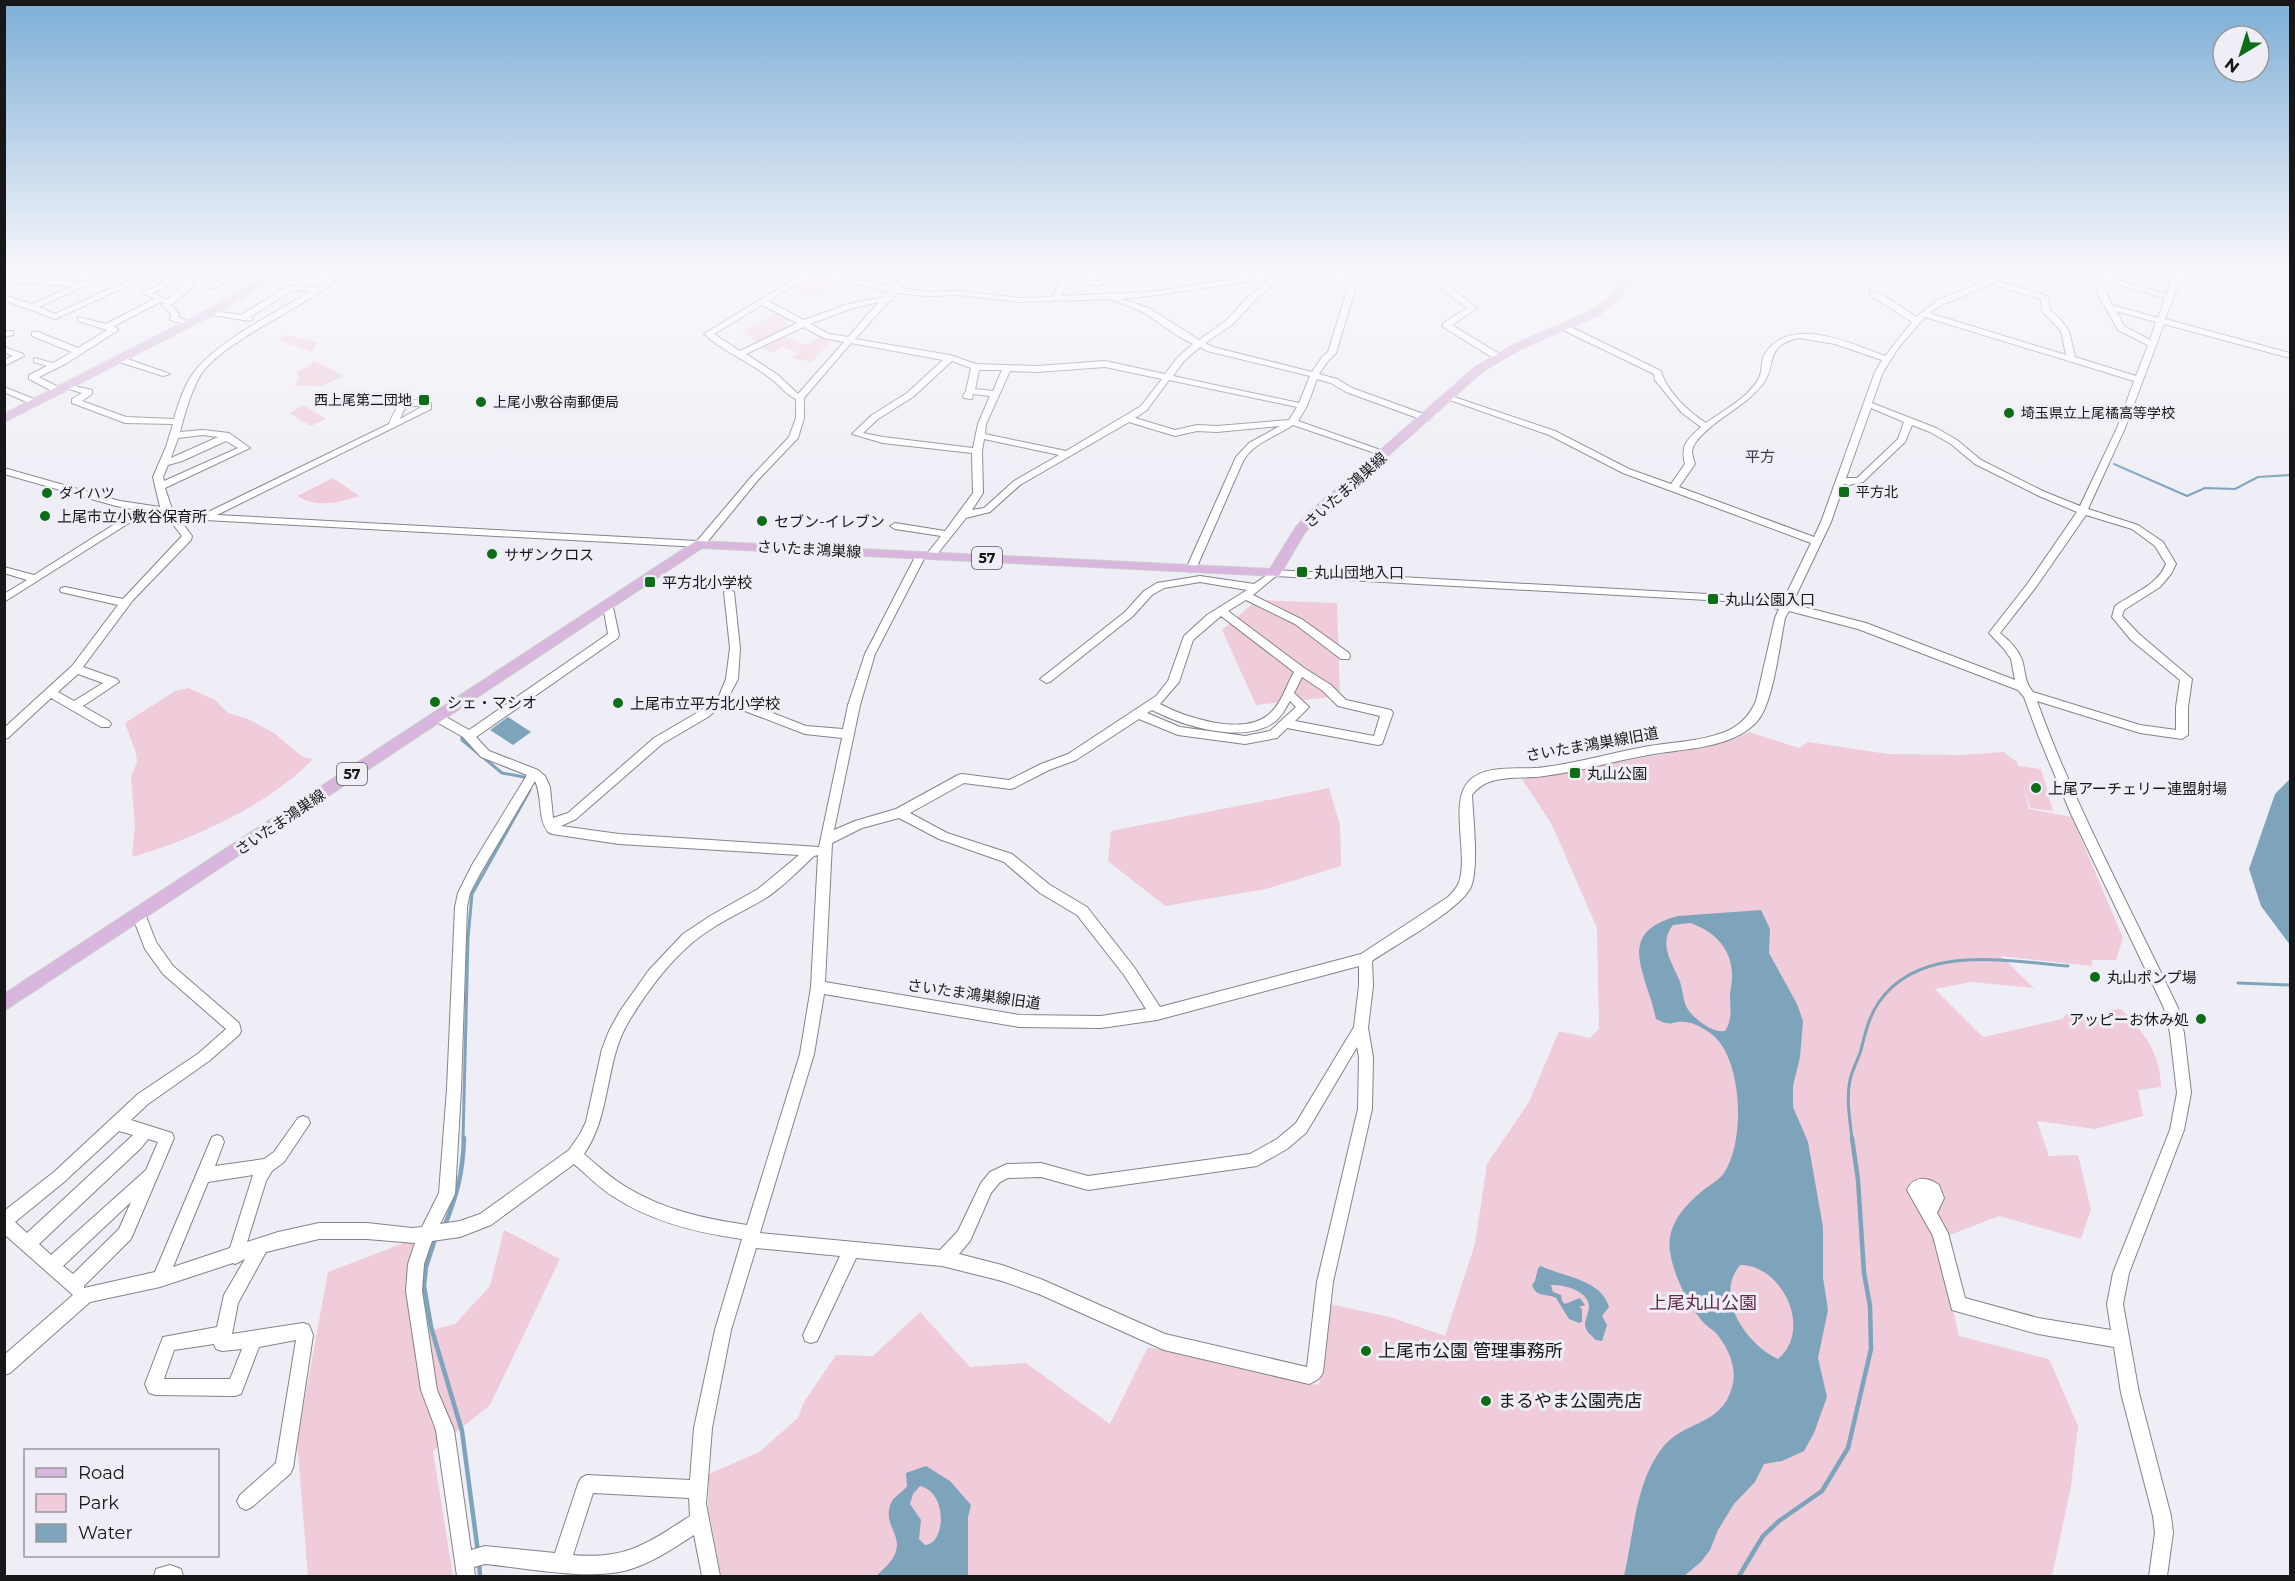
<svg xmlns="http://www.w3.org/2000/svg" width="2295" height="1581" viewBox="0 0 2295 1581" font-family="Montserrat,'Noto Sans JP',sans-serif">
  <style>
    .green { fill: #f0cbd9 }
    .water { fill: #7da4bb; fill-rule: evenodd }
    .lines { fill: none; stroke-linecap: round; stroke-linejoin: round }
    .stream-far2 { stroke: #7da4bb; stroke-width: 2 }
    .stream-far1 { stroke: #7da4bb; stroke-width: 3 }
    .stream { stroke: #7da4bb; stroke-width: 4.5 }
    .minor-casing { stroke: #84838a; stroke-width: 2 }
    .major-casing { stroke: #ccc; stroke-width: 2 }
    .minor { fill: #fff; fill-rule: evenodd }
    .major { fill: #d9b6dd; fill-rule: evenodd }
    .poi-dot { fill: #0e6d19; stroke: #efeef6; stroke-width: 2 }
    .labels { text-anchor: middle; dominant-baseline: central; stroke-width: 6; stroke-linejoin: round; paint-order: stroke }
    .far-poi-label { font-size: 14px; fill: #171619; stroke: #efeef6; text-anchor: start }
    .shield { fill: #efeef6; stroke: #58575b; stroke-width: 1.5 }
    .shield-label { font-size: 14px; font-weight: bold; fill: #171619 }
    .far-quarter-label { font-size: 15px; fill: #3e3d43; stroke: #efeef6 }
    .street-label { font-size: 15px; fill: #171619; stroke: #efeef6 }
    .poi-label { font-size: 15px; fill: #171619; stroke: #efeef6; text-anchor: start }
    .near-park-label { font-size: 18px; fill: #612b44; stroke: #efeef6 }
    .near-poi-label { font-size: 18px; fill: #171619; stroke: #efeef6; text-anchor: start }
  </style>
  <rect width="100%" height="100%" fill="#efeef6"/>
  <g class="green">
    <path d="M1718 272H1793L1787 286 1739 279Z"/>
    <path d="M820 277 841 281 814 298 790 289 810 278 816 280Z"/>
    <path d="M778 312 790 320 785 322 788 324 782 327 786 331 761 343 741 333 753 324 755 325Z"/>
    <path d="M285 335 318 342 312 352 278 340Z"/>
    <path d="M820 335 833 339 812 362 791 358 798 353 783 347 772 353 759 346 782 336 808 345Z"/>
    <path d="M314 360 343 376 322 386H294L301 377 297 376V372L309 366Z"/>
    <path d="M304 405 326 419 311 426 289 413Z"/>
    <path d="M333 478 359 496C340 503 315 508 297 496Z"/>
    <path d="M1257 600 1337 603 1340 696 1256 705 1222 630Z"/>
    <path d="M188 688 215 700 228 713 248 719 274 733 303 757 313 759C271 804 191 840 132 857L135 825 131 777 137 762 136 753 125 723 175 691Z"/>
    <path d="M1749 732 1799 748 1808 742 1888 754 1963 755 2003 752 2017 762 2018 766 2041 769 2053 811 2030 808 2023 781 2029 809 2072 817 2123 938 2116 960H2092V966L2001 956 2034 988 1971 982 1935 989 1983 1037 2062 1019 2067 1014 2104 1018 2108 1010 2121 1009C2145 1034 2160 1052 2161 1087L2138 1090 2143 1116 2095 1129 2037 1121 2049 1156 2078 1155 2091 1209 2081 1239 1999 1216 1937 1240 1959 1336 2049 1359 2078 1426 2071 1486 2052 1576H721L708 1507 709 1474 759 1452 798 1418 804 1402 836 1355 873 1356 920 1312 970 1367 1026 1363 1110 1424 1148 1347 1319 1385 1329 1304 1390 1317 1445 1336 1475 1244 1487 1164 1529 1102 1559 1031 1590 1038 1599 1029 1597 928 1552 825 1522 779C1572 772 1620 761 1669 753 1697 748 1724 746 1749 732Z"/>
    <path d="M1329 788 1340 825 1341 866 1266 889 1165 906 1108 861 1111 831Z"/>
    <path d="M504 1230 560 1259 490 1405 433 1451 453 1576H308L297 1441 328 1272 417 1238 408 1283 413 1335 455 1324 490 1286Z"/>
  </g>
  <g class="water">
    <path d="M508 717 531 732 513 745 490 730Z"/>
    <path d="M2290 779V945L2261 906 2249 869 2275 794Z"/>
    <path d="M1761 910 1770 929 1769 953 1797 1004 1803 1021 1800 1057 1793 1086V1107L1808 1142 1823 1227V1278L1828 1310 1818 1358 1827 1397 1814 1433 1804 1451 1782 1461 1764 1464 1755 1482 1734 1504 1718 1530 1710 1550 1701 1562 1684 1576H1624C1634 1534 1635 1482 1663 1447 1685 1420 1722 1426 1732 1387 1738 1369 1728 1347 1716 1333 1712 1329 1706 1326 1702 1321 1687 1302 1674 1276 1670 1252 1666 1224 1686 1204 1706 1188 1712 1184 1720 1179 1724 1173 1745 1143 1743 1062 1714 1036 1707 1030 1695 1023 1686 1022 1671 1020 1673 1028 1656 1019 1646 972 1614 933 1678 916ZM1690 923C1715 931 1733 950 1732 977 1732 984 1730 990 1730 996 1730 1010 1733 1018 1725 1031 1713 1034 1693 1018 1687 1008 1682 999 1683 986 1678 977 1670 959 1659 943 1673 925ZM1740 1265C1783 1265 1813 1330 1778 1359 1747 1345 1713 1297 1740 1265Z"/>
    <path d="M1541 1266C1563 1277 1601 1279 1609 1307L1602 1316 1607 1325 1602 1341 1596 1340C1592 1336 1585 1331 1585 1325 1585 1319 1589 1313 1589 1306 1588 1290 1562 1284 1551 1285L1553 1292 1561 1295 1562 1301 1565 1304 1580 1298 1585 1305 1579 1307 1582 1309V1322L1579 1323 1569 1319 1556 1298C1547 1293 1536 1298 1532 1285L1535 1281 1538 1268Z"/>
    <path d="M926 1466 950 1481 971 1505 968 1517V1576H876C920 1540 879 1531 891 1503 894 1496 903 1492 907 1486L906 1473ZM920 1486C948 1492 946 1544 925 1545L919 1539 921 1520 910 1504 913 1494Z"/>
  </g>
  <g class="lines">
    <path class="stream-far2" d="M2114 464 2187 496 2205 488 2235 489 2258 477 2290 475"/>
    <g class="stream-far1">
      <path d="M462 734V740L502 773 524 777 526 782"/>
      <path d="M2238 983 2290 985"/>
      <path d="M463 1139 468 938 472 894 530 790 529 788"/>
      <path d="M1852 1139C1850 1121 1846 1098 1850 1080 1852 1070 1858 1060 1861 1050 1865 1034 1869 1016 1879 1002 1920 943 2007 961 2068 966"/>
    </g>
    <g class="stream">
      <path d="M444 1227C457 1196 463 1172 464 1138"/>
      <path d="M435 1239 426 1267 424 1286 431 1327 462 1431 478 1552"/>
      <path d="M479 1562 480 1576"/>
      <path d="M1739 1576 1763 1536 1779 1521 1822 1491 1848 1448 1871 1349 1870 1306 1864 1273 1858 1180 1852 1138"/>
    </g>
    <defs>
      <g id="minor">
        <path d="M105 272H115L39 307 55 314 142 274 141 272H154L194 282V286L171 305 179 314 178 317 192 323 188 325 170 320 171 314 162 305 165 302H160L114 326 118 329 117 331 67 363 39 377 62 389V393H56L29 379V375L47 366 34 362V358L53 363 72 352 32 336V332H38L78 348 107 330 78 321V317L106 324 154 299 143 293 167 280 150 276 55 319 4 300V295L32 304 73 286 4 282V278L62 280 80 283ZM175 282 185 285 167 300 153 293Z"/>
        <path d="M231 272H240L213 289 206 287Z"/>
        <path d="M263 272H277L280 274 276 276Z"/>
        <path d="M336 272H344C329 289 311 298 292 309 267 324 214 352 200 376 190 394 185 413 180 432L203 430 229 433 250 448 165 488 172 509 204 514 389 424C398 401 405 396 431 403V409L217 515 697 541 752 476 789 437 796 418V399C785 394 780 385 770 378 748 361 724 352 704 334L801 275 798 272 841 276 892 287 906 272H914L900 288 928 292 960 291 1020 298 1052 297 1063 276 1057 272C1071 272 1083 282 1097 281 1106 281 1111 272 1125 272L1099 286 1069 279 1060 296 1149 292 1280 272H1300L1283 276 1254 301 1233 324 1205 343 1213 347 1312 372 1322 357 1328 352 1347 290 1346 286 1334 282 1335 275 1333 272H1341L1343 275 1341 279 1352 283 1355 290 1336 353 1328 361 1319 374 1337 379 1352 388 1429 416V420H1423L1346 392 1331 383 1317 379 1307 406 1298 421 1389 453 1384 456 1381 455 1293 425C1276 437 1254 442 1243 461L1196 569 1191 572 1186 569 1236 457 1249 443 1280 426 1217 432 1197 431 1175 436 1129 422 1020 485 990 512 966 518 935 557 931 558 926 555 875 654 860 705 834 830 855 821 896 809 958 775 962 774 1009 780 1041 764 1068 754 1156 696 1168 681 1184 636 1207 615 1247 590 1200 582 1164 588 1152 595 1133 616 1050 682 1046 683 1040 679 1125 612 1144 591 1157 583 1200 576 1254 584 1274 570 1743 596 1782 603 1811 543 1623 473 1549 435 1444 398 1451 396 1555 431 1629 469 1671 484 1685 464C1680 445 1687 440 1701 427L1682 413 1655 380 1654 374 1561 329V325H1567L1661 371C1666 391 1689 412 1706 423 1724 410 1748 398 1759 378 1763 370 1760 360 1766 352 1793 315 1852 344 1885 356L1912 322 1870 295V291L1882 294 1916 317 1938 300 1984 282 1989 277V272H1997L1995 280 2048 296 2050 310 2061 320 2069 331 2075 357 2136 376 2148 345 2118 330 2098 294 2096 288 2097 279 2075 272H2087L2167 294 2173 272H2181L2180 280 2165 319 2290 353V358L2164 324 2125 428 2088 509 2138 525 2163 542 2176 564 2171 574 2160 587 2124 610 2122 616 2139 634 2192 679 2188 707V735L2182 739 2140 733 2037 701C2075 807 2130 906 2178 1008L2184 1033 2191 1093 2184 1130 2129 1273 2123 1304 2139 1393 2171 1516 2173 1533 2167 1576H2149L2155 1533 2153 1516 2121 1393 2114 1347 2038 1334 1952 1310 1933 1236 1907 1190C1914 1175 1928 1177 1939 1185L1944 1198 1937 1213 1948 1233 1965 1298 2038 1318 2111 1330 2107 1304 2113 1273 2170 1130 2177 1093 2170 1033 2164 1008 2071 814 2038 735 2024 697 2018 690 1858 629 1789 611 1785 618C1780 643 1774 695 1761 716 1756 725 1743 734 1733 738 1705 750 1672 750 1643 756 1610 762 1577 772 1544 776 1519 780 1489 772 1472 795 1473 817 1479 867 1471 887 1460 910 1395 945 1372 961L1373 986 1368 1028 1373 1057 1372 1109 1333 1282 1323 1372C1320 1379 1316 1381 1309 1384L1164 1350 1041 1295 1002 1281 942 1266 856 1258 817 1341 811 1343 805 1341 803 1335 840 1256 756 1248 731 1330 712 1428 706 1504 720 1576H702L694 1535C672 1549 649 1565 624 1571 585 1580 526 1568 485 1564L474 1567 475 1576H457L436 1430 421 1390 406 1291 408 1264 415 1243 367 1239H319L266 1252 238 1303 232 1334 303 1323 309 1325 313 1335 293 1468 290 1474 252 1507 246 1510 240 1507 237 1501 240 1495 276 1463 296 1340 259 1347 241 1394 235 1396 155 1395 149 1393 145 1384 163 1337 217 1327 224 1295 245 1259 235 1264 233 1263 160 1287 90 1302 10 1373 4 1375V1355L73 1295 4 1234V1211L54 1172 138 1094 199 1053 226 1029 163 974 145 949 132 915 134 911 139 910 144 911 156 942 173 966 239 1023 241 1031 239 1035 209 1061 148 1104 131 1120 172 1133 174 1138 131 1239 84 1286V1288L155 1272 212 1137 217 1135 222 1137 224 1142 215 1166 264 1159 274 1152 298 1118 303 1116 308 1118 310 1123 284 1162 272 1171 266 1181 247 1242 278 1232 319 1223H367L412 1228 422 1227 439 1193 447 1089 455 907 458 893 472 865 527 775 481 757 463 737 433 720 431 717 433 714H441L469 730 608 634 603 605 608 602 612 603 619 635 618 638 476 737 489 751 538 770 545 776 550 787 553 818 568 813 654 738 700 711 719 696 726 679 730 648 724 592 729 589 734 592 740 648 738 679 729 696 806 726 843 729 848 705 865 654 916 555 921 552 926 555 941 536 895 529 890 526 895 523 945 531 973 493 972 453 883 443 852 434 872 415 907 393 943 360 851 343 804 398V418L798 438 758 480 704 546 700 547 205 520 177 516 192 536 191 540 133 600 83 667 117 679 119 682 83 706 109 721 111 724 109 727H101L51 698 8 738 4 739V728L72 666 118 605 61 592 60 590 61 588 65 587 123 599 182 536 165 514 148 511 4 602V594L27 580 4 573V567L34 575 137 510 116 506 4 474V468L120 501 160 507 153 477 166 447 173 424 125 423 72 403V399L82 393 66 388V384L92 390V394L82 401 126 417 174 419C178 404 185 384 194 372 218 341 276 312 310 292L292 290 250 317 253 319 249 321 208 314V310L241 315 288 286 317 288ZM809 277 841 280 888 292 884 297 848 304 804 320 768 301ZM1272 278 1248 297 1227 320 1199 340 1149 308 1121 299 1149 296ZM2105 281 2165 298 2158 318 2112 305 2104 288ZM1991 284 2041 299 2042 311 2061 331 2066 355 1929 313 1944 304ZM896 293 928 296 960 295 1020 302 1111 299 1143 312 1178 336 1193 344 1178 357 1165 374 1105 361 1037 366 976 364 950 355 855 339 889 301 893 300ZM879 302 848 337 829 334 810 324 853 308ZM762 305 797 323 740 351 714 334ZM2116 311 2156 322 2150 340 2124 326ZM1925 317 2134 381 2117 428 2080 506 2045 492 1981 460 1957 440 1936 428 1872 403 1883 372 1899 347ZM803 327 824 338 844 342 798 394 778 375 746 354ZM1799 338 1835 344 1882 360 1875 372 1821 522 1814 537 1679 487 1695 464C1692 455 1690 450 1696 442 1713 419 1744 408 1762 385 1778 366 1762 346 1799 338ZM1200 347 1207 351 1310 376 1299 403 1173 376 1184 361ZM952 361 971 368 966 391 963 396 964 398 972 399 973 394 990 396 978 424 973 448 883 437 863 433 878 419 913 397ZM1105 367 1162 379 1141 406 1066 451 985 434 986 424 1010 371 1037 372ZM979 370H1002L993 391 975 389ZM1169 380 1297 407 1289 420 1217 426 1197 425 1175 430 1135 418 1147 410ZM410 406H423L400 419 404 410ZM1871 408 1904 422 1898 439 1857 478H1846ZM1912 425 1930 432 1951 444 1975 464 2039 496 2077 512 2028 583 1989 633 2004 649 2011 659 2015 680 1866 623 1792 604 1831 522 1844 484 1849 485 1863 482 1905 442ZM203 435 218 437 171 458 178 438ZM984 439 1059 455 1014 481 984 508 972 510 983 493 982 451ZM226 441 238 448 164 481 163 477 168 465 182 461ZM2086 515 2132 529 2155 546 2166 564C2157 586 2133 593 2115 606L2112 617 2131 640 2180 680 2176 707V730L2140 725 2033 692C2024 682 2026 672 2022 660 2018 649 2009 640 2000 633L2036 587ZM1276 576 1743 602 1779 609 1775 618 1756 701C1750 715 1740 726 1725 732 1699 742 1670 742 1644 747 1611 753 1578 763 1545 767 1522 771 1489 763 1470 780 1448 800 1469 855 1459 882 1457 888 1452 893 1448 897L1361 954 1160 1007 1134 967 1087 907 1050 885 1012 854 947 833 910 813 964 783 1010 789 1014 788 1049 770 1076 760 1139 719 1178 735 1245 744 1277 738 1287 728 1378 745 1382 744 1393 713 1391 710 1346 700 1331 685 1304 668 1228 611 1246 600 1295 624 1341 659H1349L1350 656 1349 653 1303 620 1253 595ZM1221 616 1294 672C1286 686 1281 705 1268 715 1243 736 1186 718 1160 704L1179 682 1193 640ZM78 674 103 683 74 701 58 692ZM1302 677 1323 691 1338 706 1380 716 1374 736 1295 721 1309 707 1294 693ZM1290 701 1296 707 1270 731 1245 736 1180 727 1147 713 1152 710C1183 726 1241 744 1273 723 1281 718 1285 709 1290 701ZM724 703 805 734 842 738 819 847 619 834 561 826 576 819 662 744 708 717ZM535 781C543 798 537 817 548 832L552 834 619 844 799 855 758 889 710 916 683 934 649 970 620 1011 609 1031 602 1049 586 1122 580 1134 569 1150 480 1214 460 1221 440 1224 455 1194 461 1089 467 907 470 893 481 872ZM899 818 939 839 1004 862 1040 893 1077 915 1124 975 1146 1009 1101 1016 1019 1015 825 982 832 843 862 828ZM818 855 811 987 800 1054 747 1225C706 1219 664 1210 628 1188 612 1179 598 1166 584 1154 612 1114 604 1062 629 1021 646 993 667 964 692 943 714 924 741 913 766 898 784 886 799 870 814 856ZM1359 966V986L1354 1027 1296 1123 1277 1139 1250 1154 1088 1176 1041 1163 1007 1164 990 1172 981 1183 958 1231 940 1250 760 1233 814 1054 824 994 1019 1027 1101 1028 1157 1020ZM1357 1047 1359 1057 1358 1109 1317 1282 1307 1367 1165 1334 1043 1280 1002 1265 959 1254 970 1241 991 1193 1000 1182 1008 1178 1041 1177 1088 1190 1257 1166 1287 1149 1306 1133ZM119 1131 133 1135 27 1233 15 1222 64 1182ZM148 1139 158 1142 146 1170 51 1255 39 1244 141 1148ZM574 1164C587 1175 599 1188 614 1197 652 1222 698 1233 742 1239L715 1330 694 1428 690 1480 587 1475 581 1478 578 1484 555 1553 485 1546 471 1550 454 1430 437 1390 422 1291 424 1264 432 1241 460 1237 491 1225ZM253 1175 230 1248 173 1267 208 1182ZM131 1202 119 1229 73 1274 63 1266ZM214 1344 216 1349 222 1351 242 1349 230 1379H164L174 1350ZM593 1493 689 1498 690 1516C648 1543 626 1560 573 1555Z"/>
        <path d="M1437 272H1445L1443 280 1445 283 1477 308 1452 325 1501 355V359H1495L1443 327V323L1467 308 1448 294 1435 280Z"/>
        <path d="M10 331H13V335L4 337V332Z"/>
        <path d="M4 347 23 354 24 356 4 366V360L13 356 4 352Z"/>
        <path d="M116 357H122L170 374 163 376 116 361Z"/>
        <path d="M4 387 39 401 40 403 33 405 4 392Z"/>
        <path d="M170 1565 181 1569 183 1576H154L156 1569Z"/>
      </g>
      <g id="major">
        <path d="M273 272H285L215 314 4 422V414L207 310Z"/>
        <path d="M1629 272H1639L1616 301 1599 315 1521 349 1483 371 1318 518 1305 532 1279 576 702 548 4 1011V994L696 541 1270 569 1296 527 1310 512 1475 367 1513 345 1591 311 1610 297Z"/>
      </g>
    </defs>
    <use href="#minor" class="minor-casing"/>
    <use href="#major" class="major-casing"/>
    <use href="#minor" class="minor"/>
    <use href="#major" class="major"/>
  </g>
  <linearGradient id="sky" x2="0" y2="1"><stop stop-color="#7daed6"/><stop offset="0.55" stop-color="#f8f7fb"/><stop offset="1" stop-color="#f8f7fb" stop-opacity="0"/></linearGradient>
  <rect width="2295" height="493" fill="url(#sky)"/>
  <g class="poi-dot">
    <rect x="418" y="394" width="12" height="12" rx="3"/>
    <circle cx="481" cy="402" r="6"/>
    <circle cx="2009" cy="413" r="6"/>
    <rect x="1838" y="486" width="12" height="12" rx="3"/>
    <circle cx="47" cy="493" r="6"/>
    <circle cx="45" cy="516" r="6"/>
    <circle cx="762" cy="521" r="6"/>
    <circle cx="492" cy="554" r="6"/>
    <rect x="1296" y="566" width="12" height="12" rx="3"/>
    <rect x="644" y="576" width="12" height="12" rx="3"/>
    <rect x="1707" y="593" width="12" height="12" rx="3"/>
    <circle cx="435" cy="702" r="6"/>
    <circle cx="618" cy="703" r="6"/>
    <rect x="1569" y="767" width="12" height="12" rx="3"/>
    <circle cx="2036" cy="788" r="6"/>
    <circle cx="2095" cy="977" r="6"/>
    <circle cx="2201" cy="1019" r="6"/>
    <circle cx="1366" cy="1351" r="6"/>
    <circle cx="1486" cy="1401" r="6"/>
  </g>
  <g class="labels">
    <g class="far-poi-label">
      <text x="412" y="400" text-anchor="end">西上尾第二団地</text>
      <text x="493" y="402">上尾小敷谷南郵便局</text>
      <text x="2021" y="413">埼玉県立上尾橘高等学校</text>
      <text x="1856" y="492">平方北</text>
      <text x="59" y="493">ダイハツ</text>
    </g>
    <g class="shield">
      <rect x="972" y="547" width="30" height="22" rx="4.5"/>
      <rect x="337" y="763" width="30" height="22" rx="4.5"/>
    </g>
    <g class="shield-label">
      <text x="987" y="558">57</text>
      <text x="352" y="774">57</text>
    </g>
    <g class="far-quarter-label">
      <text x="1760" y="456">平方</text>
    </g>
    <g class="street-label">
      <text transform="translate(1345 490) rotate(-42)">さいたま鴻巣線</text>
      <text transform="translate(809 549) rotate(3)">さいたま鴻巣線</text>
      <text transform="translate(1592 744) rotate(-10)">さいたま鴻巣線旧道</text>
      <text transform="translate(280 822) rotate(-34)">さいたま鴻巣線</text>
      <text transform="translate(974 994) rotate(8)">さいたま鴻巣線旧道</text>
    </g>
    <g class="poi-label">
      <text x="57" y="516">上尾市立小敷谷保育所</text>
      <text x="774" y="521">セブン-イレブン</text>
      <text x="504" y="554">サザンクロス</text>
      <text x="1314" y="572">丸山団地入口</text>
      <text x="662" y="582">平方北小学校</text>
      <text x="1725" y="599">丸山公園入口</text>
      <text x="447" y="702">シェ・マシオ</text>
      <text x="630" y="703">上尾市立平方北小学校</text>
      <text x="1587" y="773">丸山公園</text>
      <text x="2048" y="788">上尾アーチェリー連盟射場</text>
      <text x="2107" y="977">丸山ポンプ場</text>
      <text x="2189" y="1019" text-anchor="end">アッピーお休み処</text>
    </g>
    <g class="near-park-label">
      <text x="1703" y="1303">上尾丸山公園</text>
    </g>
    <g class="near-poi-label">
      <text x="1378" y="1351">上尾市公園 管理事務所</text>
      <text x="1498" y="1401">まるやま公園売店</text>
    </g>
  </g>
  <rect width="2295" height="1581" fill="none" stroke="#171619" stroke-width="12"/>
  <rect x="24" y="1449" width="195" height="108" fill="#efeef6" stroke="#99989e" stroke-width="1.5"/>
  <rect x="36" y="1468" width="30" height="9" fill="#d9b6dd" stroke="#99989e" stroke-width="1.5"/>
  <text x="78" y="1479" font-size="18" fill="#171619">Road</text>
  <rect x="36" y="1494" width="30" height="18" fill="#f0cbd9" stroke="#99989e" stroke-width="1.5"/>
  <text x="78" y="1509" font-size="18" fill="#171619">Park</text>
  <rect x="36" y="1524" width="30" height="18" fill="#7da4bb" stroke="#99989e" stroke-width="1.5"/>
  <text x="78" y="1539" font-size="18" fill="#171619">Water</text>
  <g transform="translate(2241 54) rotate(218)"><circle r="28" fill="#efeef6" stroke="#99989e" stroke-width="1.5"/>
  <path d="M0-4.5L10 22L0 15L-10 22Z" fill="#0e6d19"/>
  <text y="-9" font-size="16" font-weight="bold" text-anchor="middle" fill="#171619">N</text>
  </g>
</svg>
